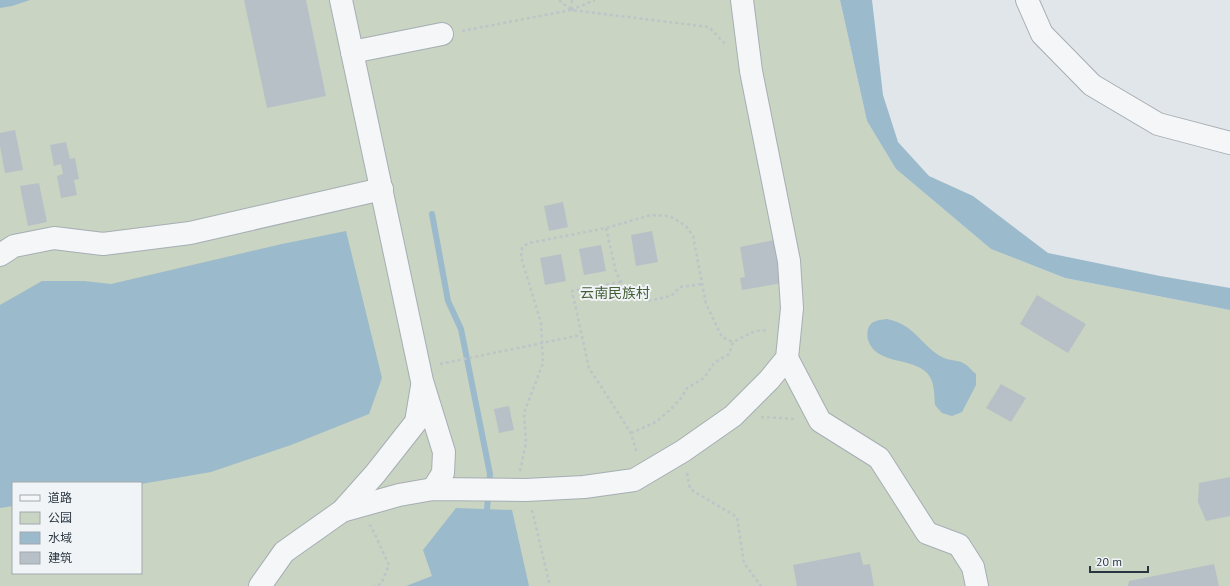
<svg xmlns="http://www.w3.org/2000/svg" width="1230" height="586" viewBox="0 0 1230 586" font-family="'PT Sans','Noto Sans SC',sans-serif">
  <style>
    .green { fill: #c9d4c2; fill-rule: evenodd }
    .water { fill: #9bbacb }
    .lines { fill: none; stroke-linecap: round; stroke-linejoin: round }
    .stream { stroke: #9bbacb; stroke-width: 6 }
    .building { fill: #b8c0c7 }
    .minor-casing { stroke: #a6aeb4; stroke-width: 24 }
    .path { stroke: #bfc4c9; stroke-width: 2.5; stroke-dasharray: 3 3; stroke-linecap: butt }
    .minor { stroke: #f4f6f8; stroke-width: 22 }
    .labels { text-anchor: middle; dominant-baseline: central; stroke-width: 4; stroke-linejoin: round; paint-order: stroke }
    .park-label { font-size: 14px; fill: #445e36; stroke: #f1f4f7 }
  </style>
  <rect width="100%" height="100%" fill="#e1e6ea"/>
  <path class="green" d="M0 0H840L867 121 896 169 991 249 1065 278 1230 310V586H0ZM13 483H141V573H13Z"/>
  <g class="water">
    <path d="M0 0H30L12 6 0 8Z"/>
    <path d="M840 0H872L883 95 898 142 929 176 973 196 1048 253 1160 276 1230 288V310L1065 278 991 249 896 169 867 121Z"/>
    <path d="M346 231 382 378 369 414 291 445 211 472 141 484 13 483V506L0 508V305L42 281H84L111 284 282 244Z"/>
    <path d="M887 319C915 325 919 343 940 356 946 360 954 360 961 362 967 364 971 370 976 374V385L962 412 952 416 942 413 935 405C934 395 935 381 927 373 912 357 876 365 868 340 867 335 867 329 870 325 874 320 881 320 887 319Z"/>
    <path d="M456 508 512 510 529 586H406L432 576 423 550Z"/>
  </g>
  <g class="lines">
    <path class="stream" d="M432 214 448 301 461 329 490 474 487 509"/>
  </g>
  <g class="building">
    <path d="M244 0H306L326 96 267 108Z"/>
    <path d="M15 130 23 170 5 173 0 146V133Z"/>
    <path d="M66 142 70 159 75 158 79 179 74 180 77 195 61 198 57 176 63 174 61 164 54 166 50 145Z"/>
    <path d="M39 183 47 222 28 226 20 186Z"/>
    <path d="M563 202 568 227 549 231 544 206Z"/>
    <path d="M652 231 658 262 636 266 631 235Z"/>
    <path d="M774 240 782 283 742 290 740 278 745 277 740 247Z"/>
    <path d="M601 245 606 271 584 275 579 249Z"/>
    <path d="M561 254 566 281 545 285 540 258Z"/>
    <path d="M1037 295 1086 324 1068 353 1020 324Z"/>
    <path d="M1001 384 1026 398 1011 422 986 408Z"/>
    <path d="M509 406 514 430 499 433 494 409Z"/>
    <path d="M1230 477V516L1206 521 1198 502 1199 483Z"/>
    <path d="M860 552 863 565 870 564 874 586H797L793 565Z"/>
    <path d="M1214 564 1219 586H1128L1129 581Z"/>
  </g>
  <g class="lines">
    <defs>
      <g id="minor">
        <path d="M341 0 422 381 444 452 443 473 433 489"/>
        <path d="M1027 0 1042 34 1092 85 1158 124 1230 143"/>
        <path d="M352 52 442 34"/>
        <path d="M0 255 14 246 54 238 103 244 190 233 382 189"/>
        <path d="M787 358 820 421 879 458 927 533 959 545 973 567 977 586"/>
        <path d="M342 511 399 495 433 489 526 490 584 487 634 480 683 451 733 416 769 380 787 358 792 308 789 261 751 71 742 0"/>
        <path d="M260 586 284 552 342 511 375 474 416 422 422 386"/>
      </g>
    </defs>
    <use href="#minor" class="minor-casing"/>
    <g class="path">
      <path d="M559 0 571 10"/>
      <path d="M571 9 572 0"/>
      <path d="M571 10 595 0"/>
      <path d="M462 31 571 10 709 27 726 45"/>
      <path d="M606 228 616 272 623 285 647 301 671 296 680 287 702 284"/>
      <path d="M621 282 572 291 589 368 631 433 637 454"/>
      <path d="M440 364 581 335"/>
      <path d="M761 417 796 419"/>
      <path d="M631 433 656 422 671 409 682 397 687 388 704 378 714 363 729 354 733 342 755 331 769 330"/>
      <path d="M520 471 526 443 524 413 543 363 541 323 521 257 522 248 529 243 606 228 651 215 670 216 686 226 693 236 706 304 722 337 733 342"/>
      <path d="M687 473 690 489 737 517 744 563 761 586"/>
      <path d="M532 510 550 586"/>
      <path d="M369 525 371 526 389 565 381 584 374 586"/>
    </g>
    <use href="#minor" class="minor"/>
  </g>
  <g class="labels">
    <g class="park-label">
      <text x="615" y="293">云南民族村</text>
    </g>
  </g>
  <rect x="12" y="482" width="130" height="92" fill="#f1f4f7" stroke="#a1a8af"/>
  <rect x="20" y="495" width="20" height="6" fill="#f4f6f8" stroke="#a1a8af"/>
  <text x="48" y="502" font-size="12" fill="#293642">道路</text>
  <rect x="20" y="512" width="20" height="12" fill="#c9d4c2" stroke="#a1a8af"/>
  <text x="48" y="522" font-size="12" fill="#293642">公园</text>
  <rect x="20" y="532" width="20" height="12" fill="#9bbacb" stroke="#a1a8af"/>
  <text x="48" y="542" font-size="12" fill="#293642">水域</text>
  <rect x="20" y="552" width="20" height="12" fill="#b8c0c7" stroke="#a1a8af"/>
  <text x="48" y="562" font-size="12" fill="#293642">建筑</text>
  <path d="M1090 566v6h58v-6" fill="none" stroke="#293642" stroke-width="2"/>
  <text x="1096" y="566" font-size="12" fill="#293642" stroke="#f1f4f7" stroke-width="3" paint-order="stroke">20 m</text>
</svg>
